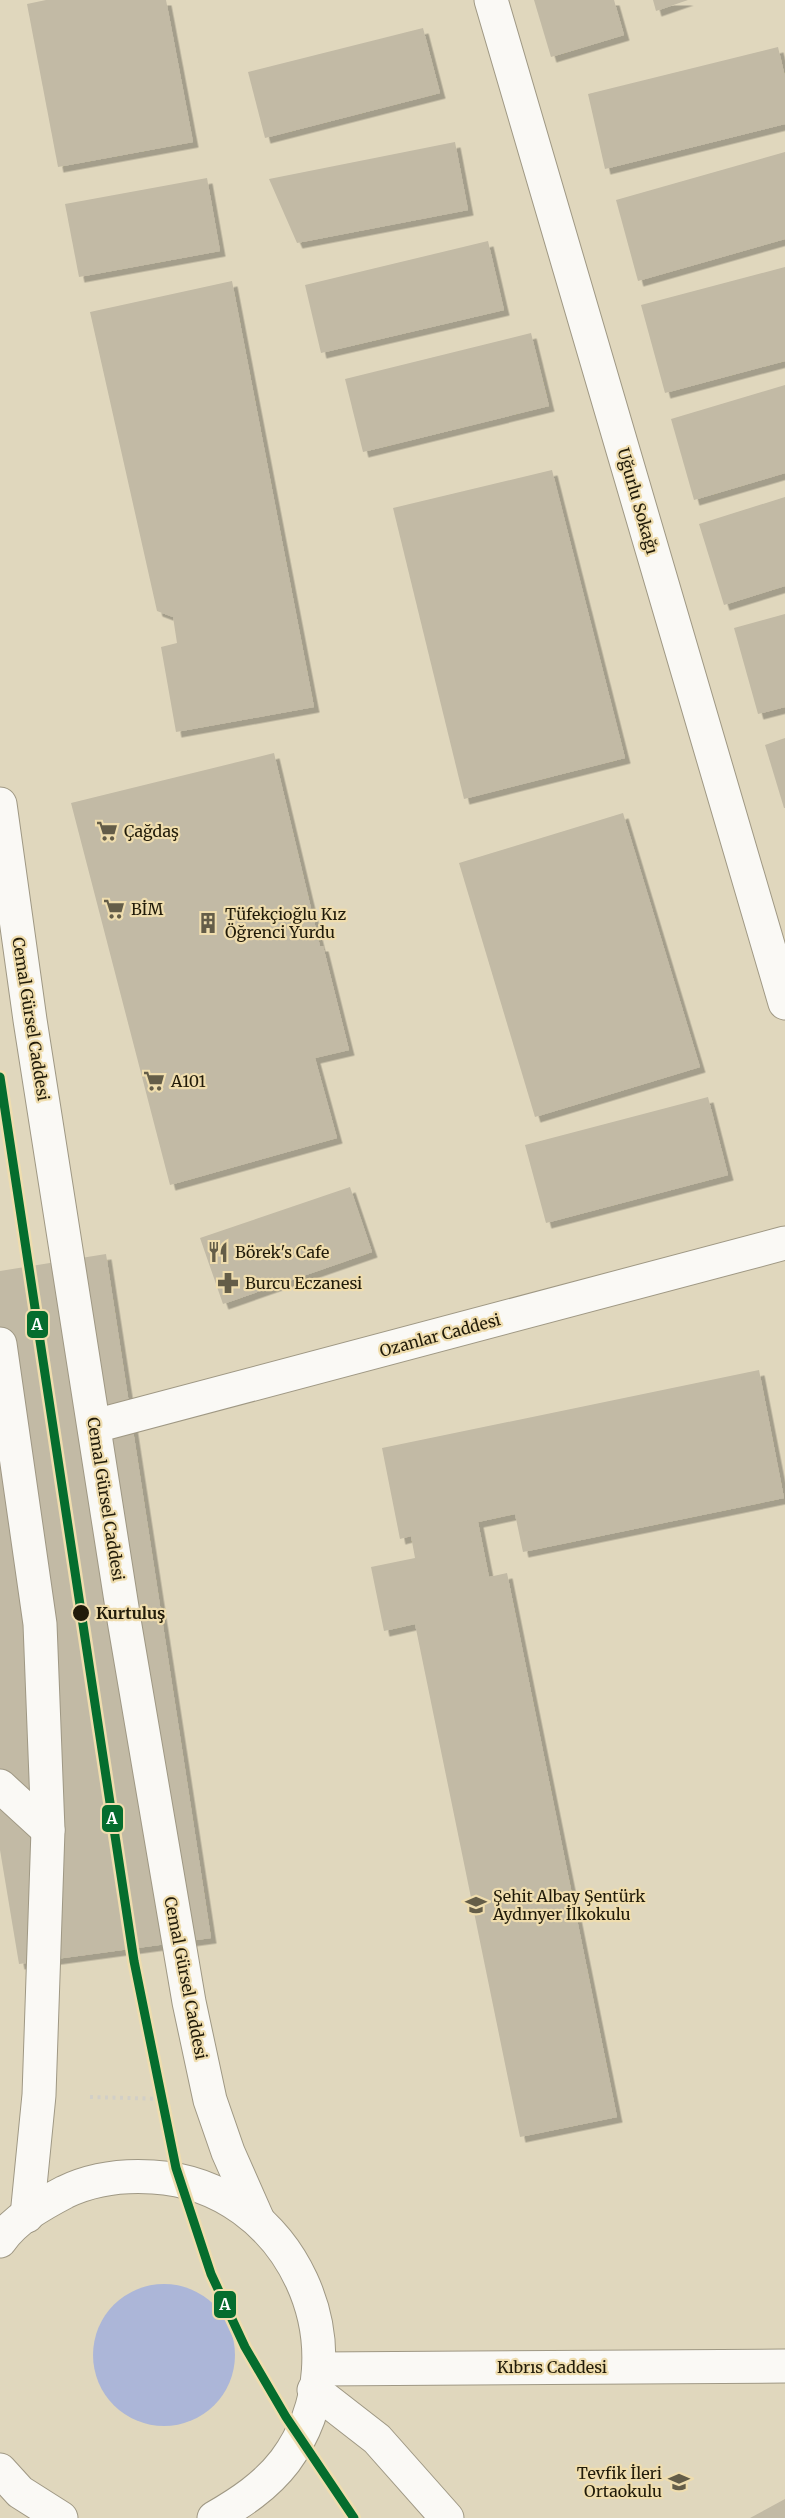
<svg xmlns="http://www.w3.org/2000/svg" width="785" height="2518" viewBox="0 0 785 2518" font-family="Merriweather,serif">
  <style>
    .water { fill: #acb6d8 }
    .building { fill: #c2baa5; filter: url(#shadow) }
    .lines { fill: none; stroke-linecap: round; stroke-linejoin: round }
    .minor-casing { stroke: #9f9884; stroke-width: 35 }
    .major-casing { stroke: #9f9884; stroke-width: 35 }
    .path { stroke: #d2cfc7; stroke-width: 4; stroke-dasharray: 3 4.5; stroke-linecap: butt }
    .minor { stroke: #faf9f5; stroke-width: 33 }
    .major { stroke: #faf9f5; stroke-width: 33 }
    .metro-1-casing { stroke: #efddae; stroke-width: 14 }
    .metro-1 { stroke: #056d2e; stroke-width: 9 }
    .stop-dot { fill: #211b09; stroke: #efddae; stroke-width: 2 }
    .labels { text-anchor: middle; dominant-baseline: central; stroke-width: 4.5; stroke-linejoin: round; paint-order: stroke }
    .street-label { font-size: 16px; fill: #211b09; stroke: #efddae }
    .poi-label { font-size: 16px; fill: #211b09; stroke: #efddae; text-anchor: start }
    .stop-label { font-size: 16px; font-weight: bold; fill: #211b09; stroke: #efddae; text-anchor: start }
    .line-badge { stroke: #efddae; stroke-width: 2 }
    .badge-label { font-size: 16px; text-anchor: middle; font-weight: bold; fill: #fff }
  </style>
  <defs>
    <filter id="shadow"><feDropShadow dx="5.5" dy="5.5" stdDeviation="0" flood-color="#0004"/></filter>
  </defs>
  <rect width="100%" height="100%" fill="#e0d7bd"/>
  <circle class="water" cx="164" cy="2355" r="71"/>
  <g class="building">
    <path d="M46 0H166L193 142 58 167 27 4Z"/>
    <path d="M534 0H614L624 35 551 57Z"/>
    <path d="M653 0H688L656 11Z"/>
    <path d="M423 28 440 93 265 138 248 72Z"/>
    <path d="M778 47 785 77V124L605 169 588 94Z"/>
    <path d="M455 142 468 210 297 243 269 179Z"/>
    <path d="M785 152V239L638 281 616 200Z"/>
    <path d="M207 178 220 251 79 277 65 204Z"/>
    <path d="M488 241 504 310 321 353 305 285Z"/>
    <path d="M785 267V361L665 393 641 305Z"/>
    <path d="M232 281 314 707 176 732 161 647 177 643 173 617 157 611 90 312Z"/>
    <path d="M531 333 549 406 363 452 345 379Z"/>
    <path d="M785 385V473L694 500 671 419Z"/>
    <path d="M552 470 625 758 464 799 393 508Z"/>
    <path d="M785 497V586L724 605 699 524Z"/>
    <path d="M785 614V707L758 714 734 628Z"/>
    <path d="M785 738V808H784L765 745Z"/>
    <path d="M274 753 320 946H323L349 1050 315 1058 337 1138 170 1185 71 803Z"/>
    <path d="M623 813 700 1067 535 1117 459 863Z"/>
    <path d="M708 1097 728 1175 546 1223 525 1145Z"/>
    <path d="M350 1187 372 1252 223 1304 200 1238Z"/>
    <path d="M106 1254 211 1938 19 1964 0 1850V1271Z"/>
    <path d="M759 1370 784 1498 523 1552 515 1514 478 1522 489 1577 507 1573 617 2117 520 2137 415 1624 384 1631 371 1567 415 1558 411 1536 400 1539 382 1448Z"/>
    <path d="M785 2499V2518H750Z"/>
  </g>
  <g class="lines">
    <defs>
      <g id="minor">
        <path d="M491 0 785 1003"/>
        <path d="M95 1426 785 1243"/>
        <path d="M0 1786 48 1830"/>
      </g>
      <g id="major">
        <path d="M0 804 30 1020 124 1620 189 2002 210 2100 228 2152 258 2220"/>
        <path d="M0 1344 40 1624 48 1830 39 2095 27 2216"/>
        <path d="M0 2241C15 2219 42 2204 65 2192 92 2179 122 2175 153 2177 291 2185 367 2350 285 2461 266 2486 240 2503 214 2518"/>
        <path d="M319 2369 785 2366"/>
        <path d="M314 2390 377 2439 447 2518"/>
        <path d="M0 2470 20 2492 61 2518"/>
      </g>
    </defs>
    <use href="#minor" class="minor-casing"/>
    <use href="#major" class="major-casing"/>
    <path class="path" d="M90 2097 167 2099"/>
    <use href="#minor" class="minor"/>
    <use href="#major" class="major"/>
    <defs>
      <path id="metro-1" d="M0 1077 134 1961 176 2168 211 2274 245 2347 286 2417 354 2518"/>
    </defs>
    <use href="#metro-1" class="metro-1-casing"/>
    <use href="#metro-1" class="metro-1"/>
  </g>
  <defs>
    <symbol id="supermarket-bare" viewBox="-9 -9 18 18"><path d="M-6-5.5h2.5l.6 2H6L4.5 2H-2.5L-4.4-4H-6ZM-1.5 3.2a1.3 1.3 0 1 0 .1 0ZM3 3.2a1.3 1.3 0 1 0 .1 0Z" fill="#645d48" stroke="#efddae" stroke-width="2.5" paint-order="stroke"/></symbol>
    <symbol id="building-bare" viewBox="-9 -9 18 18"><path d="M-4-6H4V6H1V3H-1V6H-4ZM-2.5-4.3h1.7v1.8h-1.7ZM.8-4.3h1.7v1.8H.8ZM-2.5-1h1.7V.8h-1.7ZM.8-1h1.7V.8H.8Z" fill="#645d48" stroke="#efddae" stroke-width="2.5" paint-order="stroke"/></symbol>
    <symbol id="restaurant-bare" viewBox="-9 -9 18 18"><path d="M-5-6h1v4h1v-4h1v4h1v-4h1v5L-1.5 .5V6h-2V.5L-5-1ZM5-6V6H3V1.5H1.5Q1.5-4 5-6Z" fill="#645d48" stroke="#efddae" stroke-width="2.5" paint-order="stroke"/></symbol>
    <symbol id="pharmacy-bare" viewBox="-9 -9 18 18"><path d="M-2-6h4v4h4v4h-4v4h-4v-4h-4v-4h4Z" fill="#645d48" stroke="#efddae" stroke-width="2.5" paint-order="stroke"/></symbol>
    <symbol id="school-bare" viewBox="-9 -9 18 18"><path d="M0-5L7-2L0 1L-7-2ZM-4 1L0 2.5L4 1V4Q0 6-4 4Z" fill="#645d48" stroke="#efddae" stroke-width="2.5" paint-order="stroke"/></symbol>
  </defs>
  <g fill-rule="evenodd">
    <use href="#supermarket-bare" x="92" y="816" width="30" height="30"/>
    <use href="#supermarket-bare" x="99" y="894" width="30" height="30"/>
    <use href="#building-bare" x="193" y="908" width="30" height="30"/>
    <use href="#supermarket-bare" x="139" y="1066" width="30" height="30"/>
    <use href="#restaurant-bare" x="203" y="1237" width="30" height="30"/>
    <use href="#pharmacy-bare" x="213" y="1268" width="30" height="30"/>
    <use href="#school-bare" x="461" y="1890" width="30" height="30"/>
    <use href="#school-bare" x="664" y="2467" width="30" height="30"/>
  </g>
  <circle class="stop-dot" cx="81" cy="1613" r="9"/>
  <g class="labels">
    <g class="street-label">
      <text transform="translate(638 501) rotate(74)">Uğurlu Sokağı</text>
      <text transform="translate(31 1019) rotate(81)">Cemal Gürsel Caddesi</text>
      <text transform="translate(440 1335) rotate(-15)">Ozanlar Caddesi</text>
      <text transform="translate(106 1499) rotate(81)">Cemal Gürsel Caddesi</text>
      <text transform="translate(186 1978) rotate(79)">Cemal Gürsel Caddesi</text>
      <text x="552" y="2367">Kıbrıs Caddesi</text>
    </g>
    <g class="poi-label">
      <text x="124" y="831">Çağdaş</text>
      <text x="131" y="909">BİM</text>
      <text x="225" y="914">Tüfekçioğlu Kız<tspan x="225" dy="18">Öğrenci Yurdu</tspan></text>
      <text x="171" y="1081">A101</text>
      <text x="235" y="1252">Börek's Cafe</text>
      <text x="245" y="1283">Burcu Eczanesi</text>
      <text x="493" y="1896">Şehit Albay Şentürk<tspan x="493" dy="18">Aydınyer İlkokulu</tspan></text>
      <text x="662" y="2473" text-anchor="end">Tevfik İleri<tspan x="662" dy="18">Ortaokulu</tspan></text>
    </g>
    <g class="stop-label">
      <text x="96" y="1613">Kurtuluş</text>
    </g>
  </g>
  <g class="line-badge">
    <rect x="26" y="1310" width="23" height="29" rx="6" fill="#056d2e"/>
    <rect x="101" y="1804" width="23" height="29" rx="6" fill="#056d2e"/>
    <rect x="213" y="2290" width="24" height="29" rx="6" fill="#056d2e"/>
  </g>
  <g class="badge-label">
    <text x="37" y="1330">A</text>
    <text x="112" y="1824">A</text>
    <text x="225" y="2310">A</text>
  </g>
</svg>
